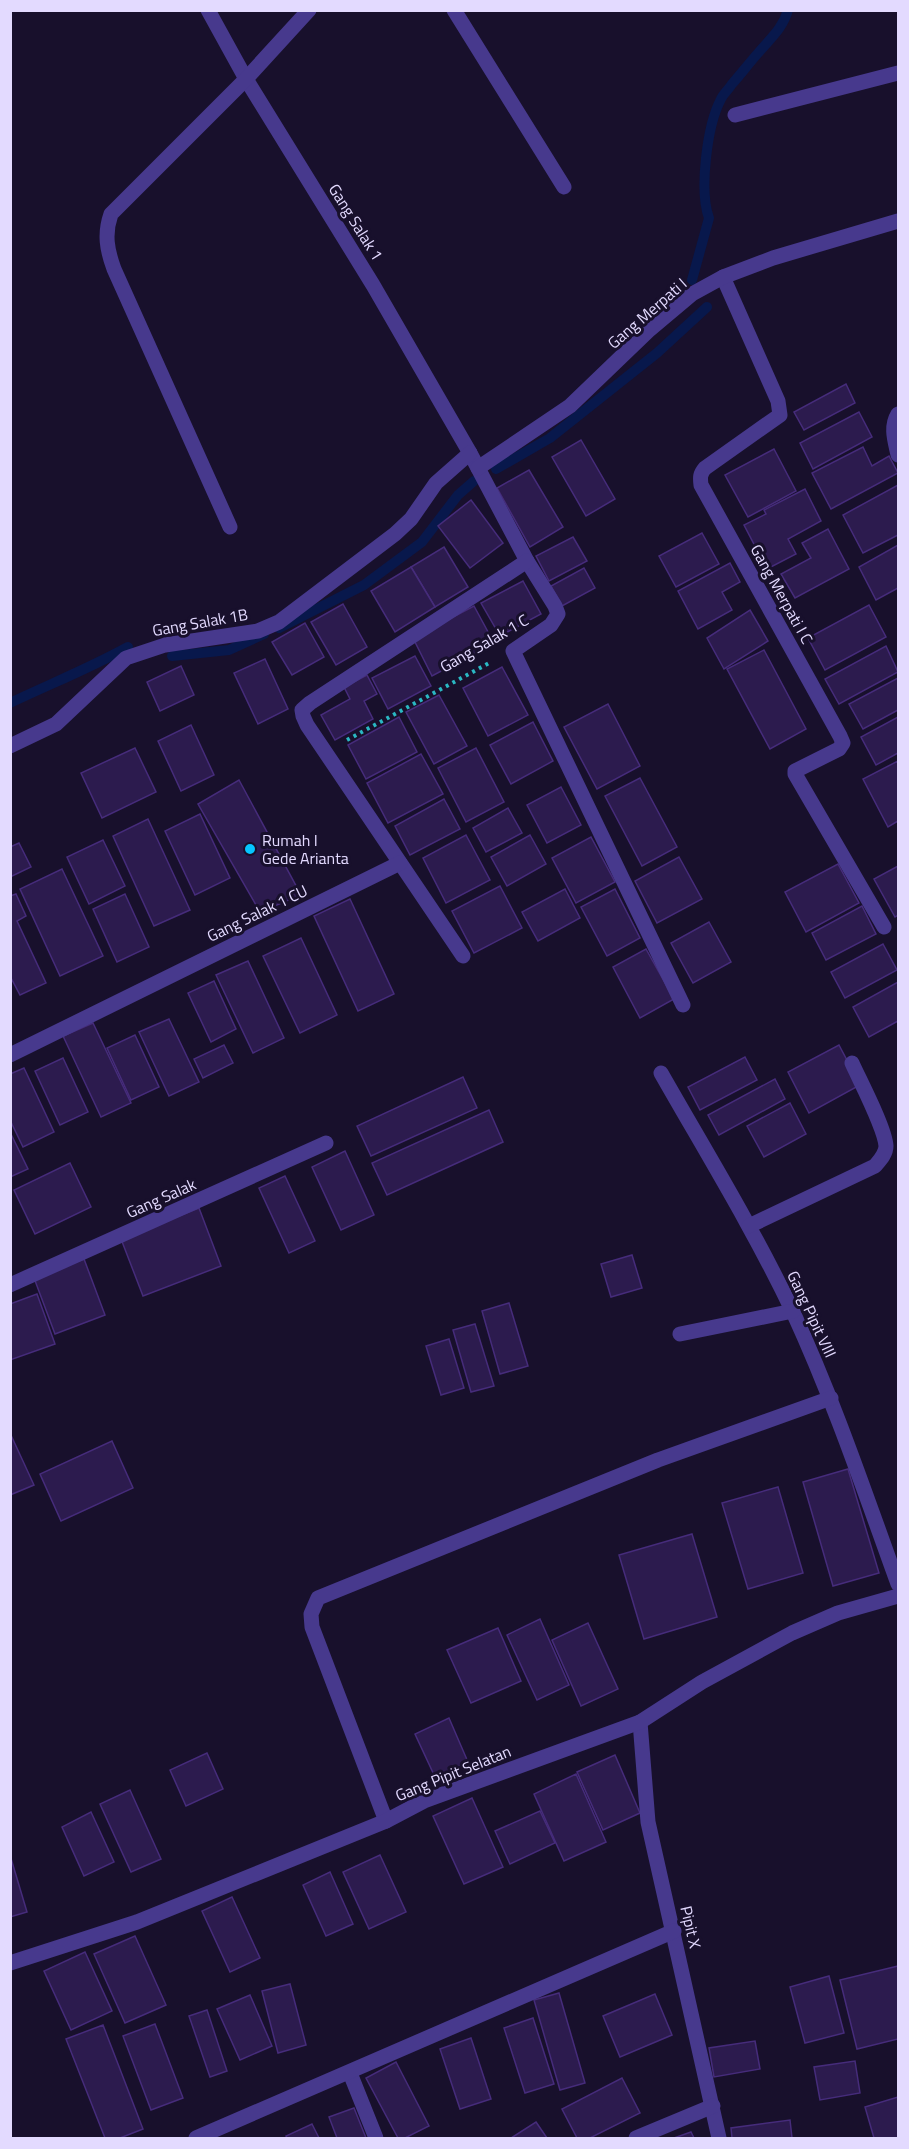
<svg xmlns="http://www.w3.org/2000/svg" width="909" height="2149" viewBox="0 0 909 2149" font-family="'Titillium Web',sans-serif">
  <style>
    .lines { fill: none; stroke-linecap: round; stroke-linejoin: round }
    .stream { stroke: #08184c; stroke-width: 10 }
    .building { fill: #2c1b4e; stroke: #462c7b; stroke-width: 1.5 }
    .path { stroke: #2ab8c3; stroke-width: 4; stroke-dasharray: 3 4.5; stroke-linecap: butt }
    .minor { stroke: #47398d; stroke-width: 15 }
    .poi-dot { fill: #06c5ff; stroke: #18102c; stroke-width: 2 }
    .labels { text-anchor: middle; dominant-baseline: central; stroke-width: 6; stroke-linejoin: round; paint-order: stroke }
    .street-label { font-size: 16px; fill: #e3daff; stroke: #18102c }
    .poi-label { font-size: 16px; fill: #e3daff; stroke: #18102c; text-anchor: start }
  </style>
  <rect width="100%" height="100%" fill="#18102c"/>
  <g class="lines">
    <g class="stream">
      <path d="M692 280 709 218C699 191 707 125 721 99 723 94 729 89 732 84 741 74 750 62 759 52 771 38 783 28 788 10"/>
      <path d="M496 469 550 438 657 353 707 307"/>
      <path d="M279 628 364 585 422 542 458 495 474 481"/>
      <path d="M172 656 229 650 264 634"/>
      <path d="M10 703C50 684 90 668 128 647"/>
    </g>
  </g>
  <g class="building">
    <path d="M846 384 855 403 804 430 794 412Z"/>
    <path d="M859 412 872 437 813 469 800 443Z"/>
    <path d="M581 440 615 499 586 516 552 457Z"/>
    <path d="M863 447 872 466 889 456 898 473 831 509 812 473Z"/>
    <path d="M774 449 796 491 748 517 725 475Z"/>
    <path d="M529 470 563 527 530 547 497 488Z"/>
    <path d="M898 485V535L863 553 843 515Z"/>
    <path d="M805 489 821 521 788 539 796 554 767 569 744 525 766 514 764 510Z"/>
    <path d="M471 500 503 543 470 568 438 526Z"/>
    <path d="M828 529 849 569 795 598 781 574 811 558 802 543Z"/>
    <path d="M702 533 719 564 676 587 659 556Z"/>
    <path d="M573 537 587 561 549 581 536 556Z"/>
    <path d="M898 545V588L876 600 859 567Z"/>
    <path d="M444 547 468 587 435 607 411 567Z"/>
    <path d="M730 563 740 582 722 592 732 610 698 629 678 591Z"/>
    <path d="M411 567 435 607 395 632 371 591Z"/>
    <path d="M584 568 595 588 562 606 551 586Z"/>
    <path d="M523 581 541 614 500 636 481 603Z"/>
    <path d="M343 604 367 647 336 665 311 622Z"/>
    <path d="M869 605 886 637 825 670 808 638Z"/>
    <path d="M474 606 494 643 432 676 413 638Z"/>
    <path d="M750 610 768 641 724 669 707 638Z"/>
    <path d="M305 623 324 657 292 675 272 642Z"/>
    <path d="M886 646 898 672 839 704 825 679Z"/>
    <path d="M764 650 806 729 770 749 727 669Z"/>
    <path d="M415 656 431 686 388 709 372 678Z"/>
    <path d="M265 659 288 709 258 724 234 673Z"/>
    <path d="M181 666 194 695 160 711 147 682Z"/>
    <path d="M502 667 528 715 488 736 463 688Z"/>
    <path d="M367 675 377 694 364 701 373 719 335 740 321 715 350 699 344 687Z"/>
    <path d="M898 678V710L863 729 849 704Z"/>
    <path d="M439 695 467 746 434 764 406 712Z"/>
    <path d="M608 704 640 766 597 789 564 727Z"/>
    <path d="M399 717 417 752 366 779 348 745Z"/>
    <path d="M898 717V753L876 765 861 737Z"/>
    <path d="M533 722 553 761 511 784 490 745Z"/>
    <path d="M191 725 214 775 181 791 158 741Z"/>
    <path d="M135 748 156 792 102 818 81 773Z"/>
    <path d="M476 748 504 802 466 822 438 768Z"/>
    <path d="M421 754 443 794 388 823 367 783Z"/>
    <path d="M898 761V821L888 827 863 779Z"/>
    <path d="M640 778 677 847 642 866 605 796Z"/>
    <path d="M239 780 301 895 260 912 198 804Z"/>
    <path d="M561 787 581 825 547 843 527 805Z"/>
    <path d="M444 799 460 829 410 855 395 826Z"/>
    <path d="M508 808 522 833 486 852 473 828Z"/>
    <path d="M200 814 230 878 195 895 165 831Z"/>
    <path d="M148 819 190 910 154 926 113 836Z"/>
    <path d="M466 835 490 880 446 903 423 858Z"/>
    <path d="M530 835 546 864 507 886 491 857Z"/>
    <path d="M591 837 615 882 576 903 552 858Z"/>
    <path d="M103 840 125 886 89 904 67 857Z"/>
    <path d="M19 843 31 867 10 877V847Z"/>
    <path d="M679 857 702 899 657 923 635 881Z"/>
    <path d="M838 864 859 903 806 932 785 892Z"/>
    <path d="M898 866V915L895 917 874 879Z"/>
    <path d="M62 869 103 956 60 976 20 889Z"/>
    <path d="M500 886 522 928 474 953 452 911Z"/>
    <path d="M565 889 580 918 538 941 522 912Z"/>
    <path d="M615 889 640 938 607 956 581 907Z"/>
    <path d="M16 894 26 916 17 921 46 983 20 995 10 976V896Z"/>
    <path d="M125 894 149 947 117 962 93 909Z"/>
    <path d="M350 899 394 994 358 1011 314 916Z"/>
    <path d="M862 906 876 934 826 960 812 933Z"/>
    <path d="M709 922 731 962 693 983 671 943Z"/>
    <path d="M301 938 337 1015 300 1033 263 956Z"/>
    <path d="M883 944 897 970 845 998 831 972Z"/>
    <path d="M646 949 674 999 640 1018 613 967Z"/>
    <path d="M248 961 284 1038 253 1053 216 975Z"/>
    <path d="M214 981 236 1029 211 1042 188 993Z"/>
    <path d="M898 982V1021L869 1037 853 1007Z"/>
    <path d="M169 1019 199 1082 169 1096 139 1032Z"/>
    <path d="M93 1023 131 1103 101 1117 63 1036Z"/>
    <path d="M135 1035 159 1087 131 1100 107 1048Z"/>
    <path d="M224 1045 233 1063 203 1078 194 1059Z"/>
    <path d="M839 1045 860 1085 809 1113 788 1072Z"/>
    <path d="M745 1057 757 1080 700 1110 688 1087Z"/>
    <path d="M63 1058 88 1112 60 1125 35 1071Z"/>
    <path d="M24 1068 54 1132 23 1147 10 1120V1074Z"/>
    <path d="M463 1077 477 1108 371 1156 357 1126Z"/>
    <path d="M775 1079 785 1099 719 1135 708 1115Z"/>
    <path d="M790 1103 806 1134 764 1157 747 1126Z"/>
    <path d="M489 1110 503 1142 387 1195 372 1163Z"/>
    <path d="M10 1132 28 1169 10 1177Z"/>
    <path d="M345 1151 374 1215 341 1230 312 1167Z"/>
    <path d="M70 1163 91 1207 35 1234 14 1190Z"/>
    <path d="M285 1176 315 1241 289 1253 259 1188Z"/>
    <path d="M199 1208 221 1266 143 1296 121 1239Z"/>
    <path d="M632 1255 642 1288 611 1297 601 1264Z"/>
    <path d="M84 1259 105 1315 55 1334 34 1278Z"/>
    <path d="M37 1294 55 1344 10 1360V1304Z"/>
    <path d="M509 1303 528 1366 500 1374 482 1311Z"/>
    <path d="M475 1324 494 1386 471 1392 453 1330Z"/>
    <path d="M449 1339 464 1388 441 1395 426 1346Z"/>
    <path d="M10 1433 34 1485 10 1495Z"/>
    <path d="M112 1441 133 1488 61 1521 40 1474Z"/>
    <path d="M848 1469 879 1573 833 1586 803 1482Z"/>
    <path d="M778 1487 803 1573 748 1589 722 1503Z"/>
    <path d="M692 1534 717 1617 644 1639 619 1555Z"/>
    <path d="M540 1619 569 1685 537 1700 507 1635Z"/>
    <path d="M588 1623 618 1689 581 1706 552 1640Z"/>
    <path d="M498 1628 521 1681 471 1703 447 1650Z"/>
    <path d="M449 1718 468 1762 435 1777 415 1734Z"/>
    <path d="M207 1753 223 1789 186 1806 170 1770Z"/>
    <path d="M615 1755 640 1813 603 1830 577 1772Z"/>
    <path d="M576 1774 606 1842 564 1861 534 1794Z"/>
    <path d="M130 1790 161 1859 131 1872 100 1804Z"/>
    <path d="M472 1798 503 1867 464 1884 433 1816Z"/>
    <path d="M540 1811 555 1843 510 1864 495 1831Z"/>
    <path d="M91 1812 114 1862 84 1876 62 1827Z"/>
    <path d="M10 1855 27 1912 10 1917Z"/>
    <path d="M380 1855 406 1912 369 1929 343 1872Z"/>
    <path d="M330 1872 353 1924 326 1936 303 1885Z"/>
    <path d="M232 1897 260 1958 230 1972 202 1911Z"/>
    <path d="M135 1936 166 2005 125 2023 94 1954Z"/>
    <path d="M85 1952 112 2011 71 2030 44 1971Z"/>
    <path d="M898 1966V2039L857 2049 840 1980Z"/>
    <path d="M829 1976 844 2033 805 2043 790 1987Z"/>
    <path d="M290 1984 306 2045 278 2053 262 1991Z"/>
    <path d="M559 1993 585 2083 560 2090 534 2000Z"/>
    <path d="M655 1994 672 2035 620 2057 603 2016Z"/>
    <path d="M250 1995 272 2046 240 2060 217 2009Z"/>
    <path d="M207 2010 227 2071 210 2077 189 2016Z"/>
    <path d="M533 2018 554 2084 525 2093 504 2028Z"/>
    <path d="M155 2024 183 2098 151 2110 123 2036Z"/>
    <path d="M103 2025 143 2129 120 2138H105L66 2039Z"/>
    <path d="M471 2038 491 2099 460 2109 440 2049Z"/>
    <path d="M755 2041 760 2069 714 2077 709 2048Z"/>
    <path d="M855 2061 860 2093 820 2100 814 2067Z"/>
    <path d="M396 2062 429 2126 405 2138H398L366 2078Z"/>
    <path d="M622 2078 640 2113 590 2138H577L562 2109Z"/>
    <path d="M898 2097V2138H874L865 2107Z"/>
    <path d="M354 2108 366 2138H337L329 2117Z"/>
    <path d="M790 2120 792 2138H732L731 2128Z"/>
    <path d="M536 2122 547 2138H511Z"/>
    <path d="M312 2124 319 2138H287L286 2136Z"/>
    <path d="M691 2132 694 2138H674Z"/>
  </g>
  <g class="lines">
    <path class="path" d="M347 740 491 662"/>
    <g class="minor">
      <path d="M208 10 246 79 373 285 470 453 527 561 555 606 558 614 551 625 513 651 683 1005"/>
      <path d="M454 10 564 187"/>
      <path d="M735 115 898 73"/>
      <path d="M723 277 778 401 780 415 705 468C700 474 700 477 701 485L840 736 843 743 839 749 795 771V774L884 927"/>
      <path d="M898 414C890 427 895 441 898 455"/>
      <path d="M478 468 570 406 648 331 692 294 723 277 773 258 898 221"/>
      <path d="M230 527 114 269C107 250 104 234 111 214L246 79 309 10"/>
      <path d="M10 746 56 724 126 658 165 645 258 631 279 622 395 534 411 519 436 483 470 453"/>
      <path d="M463 956 307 725 303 716 302 710 310 703 527 561"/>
      <path d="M10 1055 400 863"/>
      <path d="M661 1073C706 1152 754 1230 793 1312 834 1401 865 1493 898 1584"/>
      <path d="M749 1226 875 1166C880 1160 886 1154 886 1146 885 1128 860 1081 852 1063"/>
      <path d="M10 1285 326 1143"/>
      <path d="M680 1334 793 1311"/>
      <path d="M640 1722 648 1822 719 2138"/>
      <path d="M386 1821 312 1627 311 1614 318 1598 658 1460 831 1398"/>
      <path d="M10 1963 137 1922 386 1821 424 1801 640 1722 702 1682 792 1633 838 1613 898 1596"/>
      <path d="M350 2073 376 2138"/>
      <path d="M196 2138 674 1931"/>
      <path d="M636 2138 713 2106"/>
    </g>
  </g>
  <circle class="poi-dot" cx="250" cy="849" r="6"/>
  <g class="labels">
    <g class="street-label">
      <text transform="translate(356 222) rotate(58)">Gang Salak 1</text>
      <text transform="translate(647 313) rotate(-41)">Gang Merpati I</text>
      <text transform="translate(782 594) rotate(61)">Gang Merpati I C</text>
      <text transform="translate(200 622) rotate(-10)">Gang Salak 1B</text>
      <text transform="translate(484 643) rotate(-30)">Gang Salak 1 C</text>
      <text transform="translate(257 913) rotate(-26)">Gang Salak 1 CU</text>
      <text transform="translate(161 1198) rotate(-24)">Gang Salak</text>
      <text transform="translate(812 1314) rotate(65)">Gang Pipit VIII</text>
      <text transform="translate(453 1773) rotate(-22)">Gang Pipit Selatan</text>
      <text transform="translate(691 1927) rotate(77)">Pipit X</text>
    </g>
    <g class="poi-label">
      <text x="262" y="840">Rumah I<tspan x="262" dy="18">Gede Arianta</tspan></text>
    </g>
  </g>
  <rect width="909" height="2149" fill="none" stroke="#e3daff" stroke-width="24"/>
</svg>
